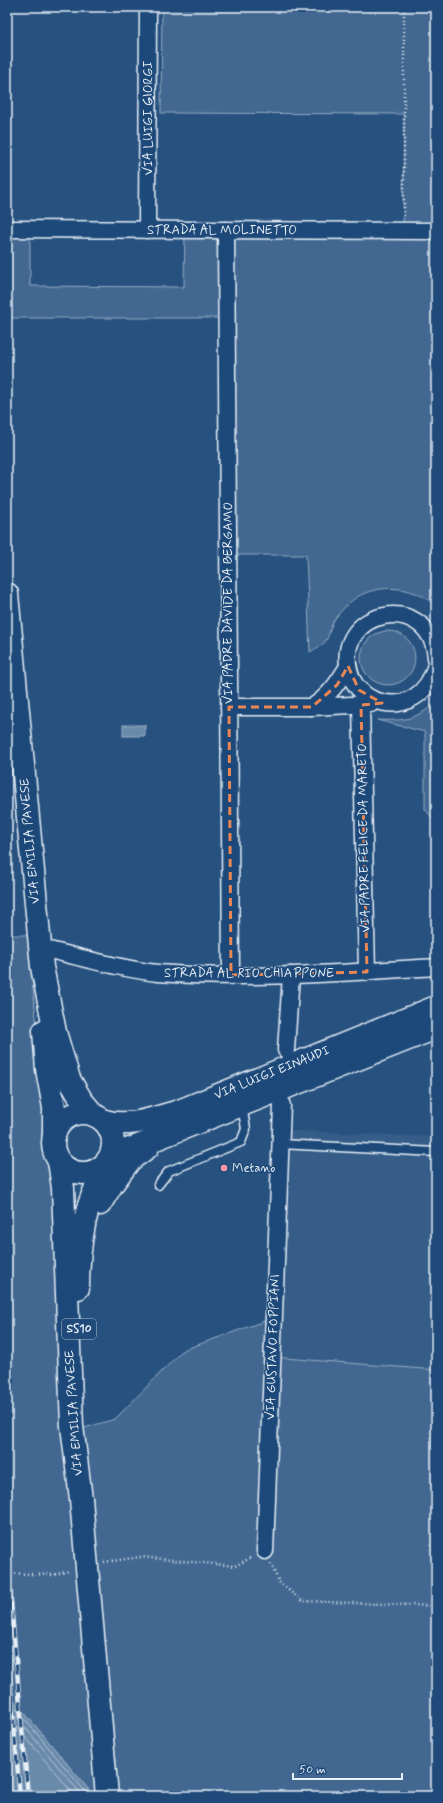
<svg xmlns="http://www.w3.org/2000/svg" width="443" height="1803" viewBox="0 0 443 1803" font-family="Mynerve,sans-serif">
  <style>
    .built { fill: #355d88 }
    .green { fill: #436891; stroke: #96acc4 }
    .water { fill: #6b8aaa; stroke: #9db3c9 }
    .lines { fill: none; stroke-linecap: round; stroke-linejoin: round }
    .shore { stroke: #b6c8d9; stroke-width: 1 }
    .service-casing { stroke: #e8f1f8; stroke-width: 11 }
    .minor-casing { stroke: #e8f1f8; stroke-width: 19 }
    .primary-casing { stroke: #e8f1f8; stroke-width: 25 }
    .path { stroke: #e8f1f8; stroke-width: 2.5; stroke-dasharray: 1 3; stroke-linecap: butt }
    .service { stroke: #1f4a7a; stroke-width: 8 }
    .minor { stroke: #1f4a7a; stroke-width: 16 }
    .primary { stroke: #1f4a7a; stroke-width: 22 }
    .rail-casing { stroke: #e8f1f8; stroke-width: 4.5 }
    .rail { stroke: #1f4a7a; stroke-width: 3; stroke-dasharray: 9; stroke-linecap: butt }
    .primary-bridge-casing { stroke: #e8f1f8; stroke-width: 25; stroke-linecap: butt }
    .primary-bridge { stroke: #1f4a7a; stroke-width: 22 }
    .marked { fill: none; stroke: #e88753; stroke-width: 3; stroke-dasharray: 8 5; stroke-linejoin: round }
    .poi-dot { fill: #ff9aa2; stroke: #1f4a7a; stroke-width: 1.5 }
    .labels { text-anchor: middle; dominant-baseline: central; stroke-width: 3; stroke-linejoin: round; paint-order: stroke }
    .shield { fill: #1f4a7a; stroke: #acbfd2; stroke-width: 1 }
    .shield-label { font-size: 12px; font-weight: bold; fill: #e8f1f8 }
    .street-label { font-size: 13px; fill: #e8f1f8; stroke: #1f4a7a }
    .poi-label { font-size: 13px; fill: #e8f1f8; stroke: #1f4a7a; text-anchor: start }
  </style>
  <rect width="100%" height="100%" fill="#27517f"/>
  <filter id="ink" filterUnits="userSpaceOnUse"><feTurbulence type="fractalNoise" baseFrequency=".025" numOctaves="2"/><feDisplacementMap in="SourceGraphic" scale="8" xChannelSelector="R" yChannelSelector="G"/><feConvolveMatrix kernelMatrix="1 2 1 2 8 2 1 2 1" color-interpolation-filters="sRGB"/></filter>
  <g filter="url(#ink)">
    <path class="built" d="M280 1130 436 1137V1370L272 1357Z"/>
    <g class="green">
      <path d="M162 7H436V607C415 583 369 582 347 605 342 610 336 616 333 622 330 628 329 637 325 642 322 646 314 649 310 652L306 555H226L223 318H7V230L30 231V286L184 287 185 232 403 233 404 114 161 113Z"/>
      <circle cx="388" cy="658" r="27"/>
      <path d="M436 703V822L425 809V732L377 720C404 721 414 720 436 703Z"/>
      <path d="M7 935H27L81 1429 115 1419 183 1350 273 1318 272 1357 436 1370V1796H94L7 1692Z"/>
    </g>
    <g class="water">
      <rect x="123" y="725" width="22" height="11"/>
      <path d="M7 1692 94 1796H7Z"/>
    </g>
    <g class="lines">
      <g class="shore">
        <path d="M7 1698 89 1796"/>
        <path d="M7 1706 83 1796"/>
        <path d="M7 1715 75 1796"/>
      </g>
      <defs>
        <g id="service">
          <path d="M280 1144 436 1152"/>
          <path d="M158 1185 169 1171 241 1142 246 1129 242 1106"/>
        </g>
        <g id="minor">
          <path d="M7 229 436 231"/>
          <path d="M147 230 148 7"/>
          <path d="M226 230 231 975"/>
          <path d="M436 658C431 590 331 609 350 673 353 685 363 695 374 700 405 711 428 694 436 665"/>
          <path d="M361 705 367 972"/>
          <path d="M229 707H312L371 704"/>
          <path d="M312 707C329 696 338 683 348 666"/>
          <path d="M40 948C78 956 118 969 158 973 250 980 344 973 436 967"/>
          <path d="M286 1050 291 975"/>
          <path d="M265 1551 282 1105"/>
        </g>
        <g id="primary">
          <path d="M7 594 42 967 55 1032 69 1079 82 1101 94 1115"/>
          <path d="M44 1031 47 1069 54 1108V1137"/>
          <circle cx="83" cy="1143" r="30"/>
          <path d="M105 1121C129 1128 155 1118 179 1111L436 1007"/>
          <path d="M112 1154 133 1148 436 1028"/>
          <path d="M59 1161 63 1188 72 1426 81 1499"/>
          <path d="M100 1204 113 1183 130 1160 148 1147"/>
          <path d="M78 1288C78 1261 81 1231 89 1205 94 1191 100 1178 105 1164"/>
        </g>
      </defs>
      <use href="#service" class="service-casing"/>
      <use href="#minor" class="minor-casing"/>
      <use href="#primary" class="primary-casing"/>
      <g class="path">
        <path d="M404 216V7"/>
        <path d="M104 1562 141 1557 235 1566 252 1557"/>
        <path d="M271 1564 279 1582 302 1601 436 1606"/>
        <path d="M7 1573 51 1575 70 1571"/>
      </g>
      <use href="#service" class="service"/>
      <use href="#minor" class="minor"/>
      <use href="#primary" class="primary"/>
      <defs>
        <g id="rail">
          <path d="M7 1557 28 1796"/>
          <path d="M7 1648 20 1796"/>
        </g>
      </defs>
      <use href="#rail" class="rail-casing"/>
      <use href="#rail" class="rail"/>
      <defs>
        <path id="primary-bridge" d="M81 1499 107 1796"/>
      </defs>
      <use href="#primary-bridge" class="primary-bridge-casing"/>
      <use href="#primary-bridge" class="primary-bridge"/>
    </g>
  </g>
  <path class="marked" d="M348 666 359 690 382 703 361 705 367 972 231 975 229 707H312L337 685Z"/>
  <circle class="poi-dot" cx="224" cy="1168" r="4"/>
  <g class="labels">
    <rect class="shield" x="62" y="1319" width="34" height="20" rx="3"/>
    <g class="shield-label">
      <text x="79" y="1329">SS10</text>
    </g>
    <g class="street-label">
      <text transform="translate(148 118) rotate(-90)">VIA LUIGI GIORGI</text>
      <text x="222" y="230">STRADA AL MOLINETTO</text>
      <text transform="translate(228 603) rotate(-90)">VIA PADRE DAVIDE DA BERGAMO</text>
      <text transform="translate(364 838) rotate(-91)">VIA PADRE FELICE DA MARETO</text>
      <text transform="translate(30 841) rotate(-95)">VIA EMILIA PAVESE</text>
      <text x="249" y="973">STRADA AL RIO CHIAPPONE</text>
      <text transform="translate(272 1073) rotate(-22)">VIA LUIGI EINAUDI</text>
      <text transform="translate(273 1347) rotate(-88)">VIA GUSTAVO FOPPIANI</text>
      <text transform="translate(74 1413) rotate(-94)">VIA EMILIA PAVESE</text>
    </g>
    <g class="poi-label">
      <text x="232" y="1168">Metano</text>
    </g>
  </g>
  <rect width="443" height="1803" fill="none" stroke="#1f4a7a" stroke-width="24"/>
  <rect x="12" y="12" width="419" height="1779" fill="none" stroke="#e8f1f8" stroke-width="1.5" filter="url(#ink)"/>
  <path d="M293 1773v6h109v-6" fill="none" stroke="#e8f1f8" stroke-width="2"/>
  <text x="299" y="1773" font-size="12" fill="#e8f1f8" stroke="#1f4a7a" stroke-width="3" paint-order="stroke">50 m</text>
</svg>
